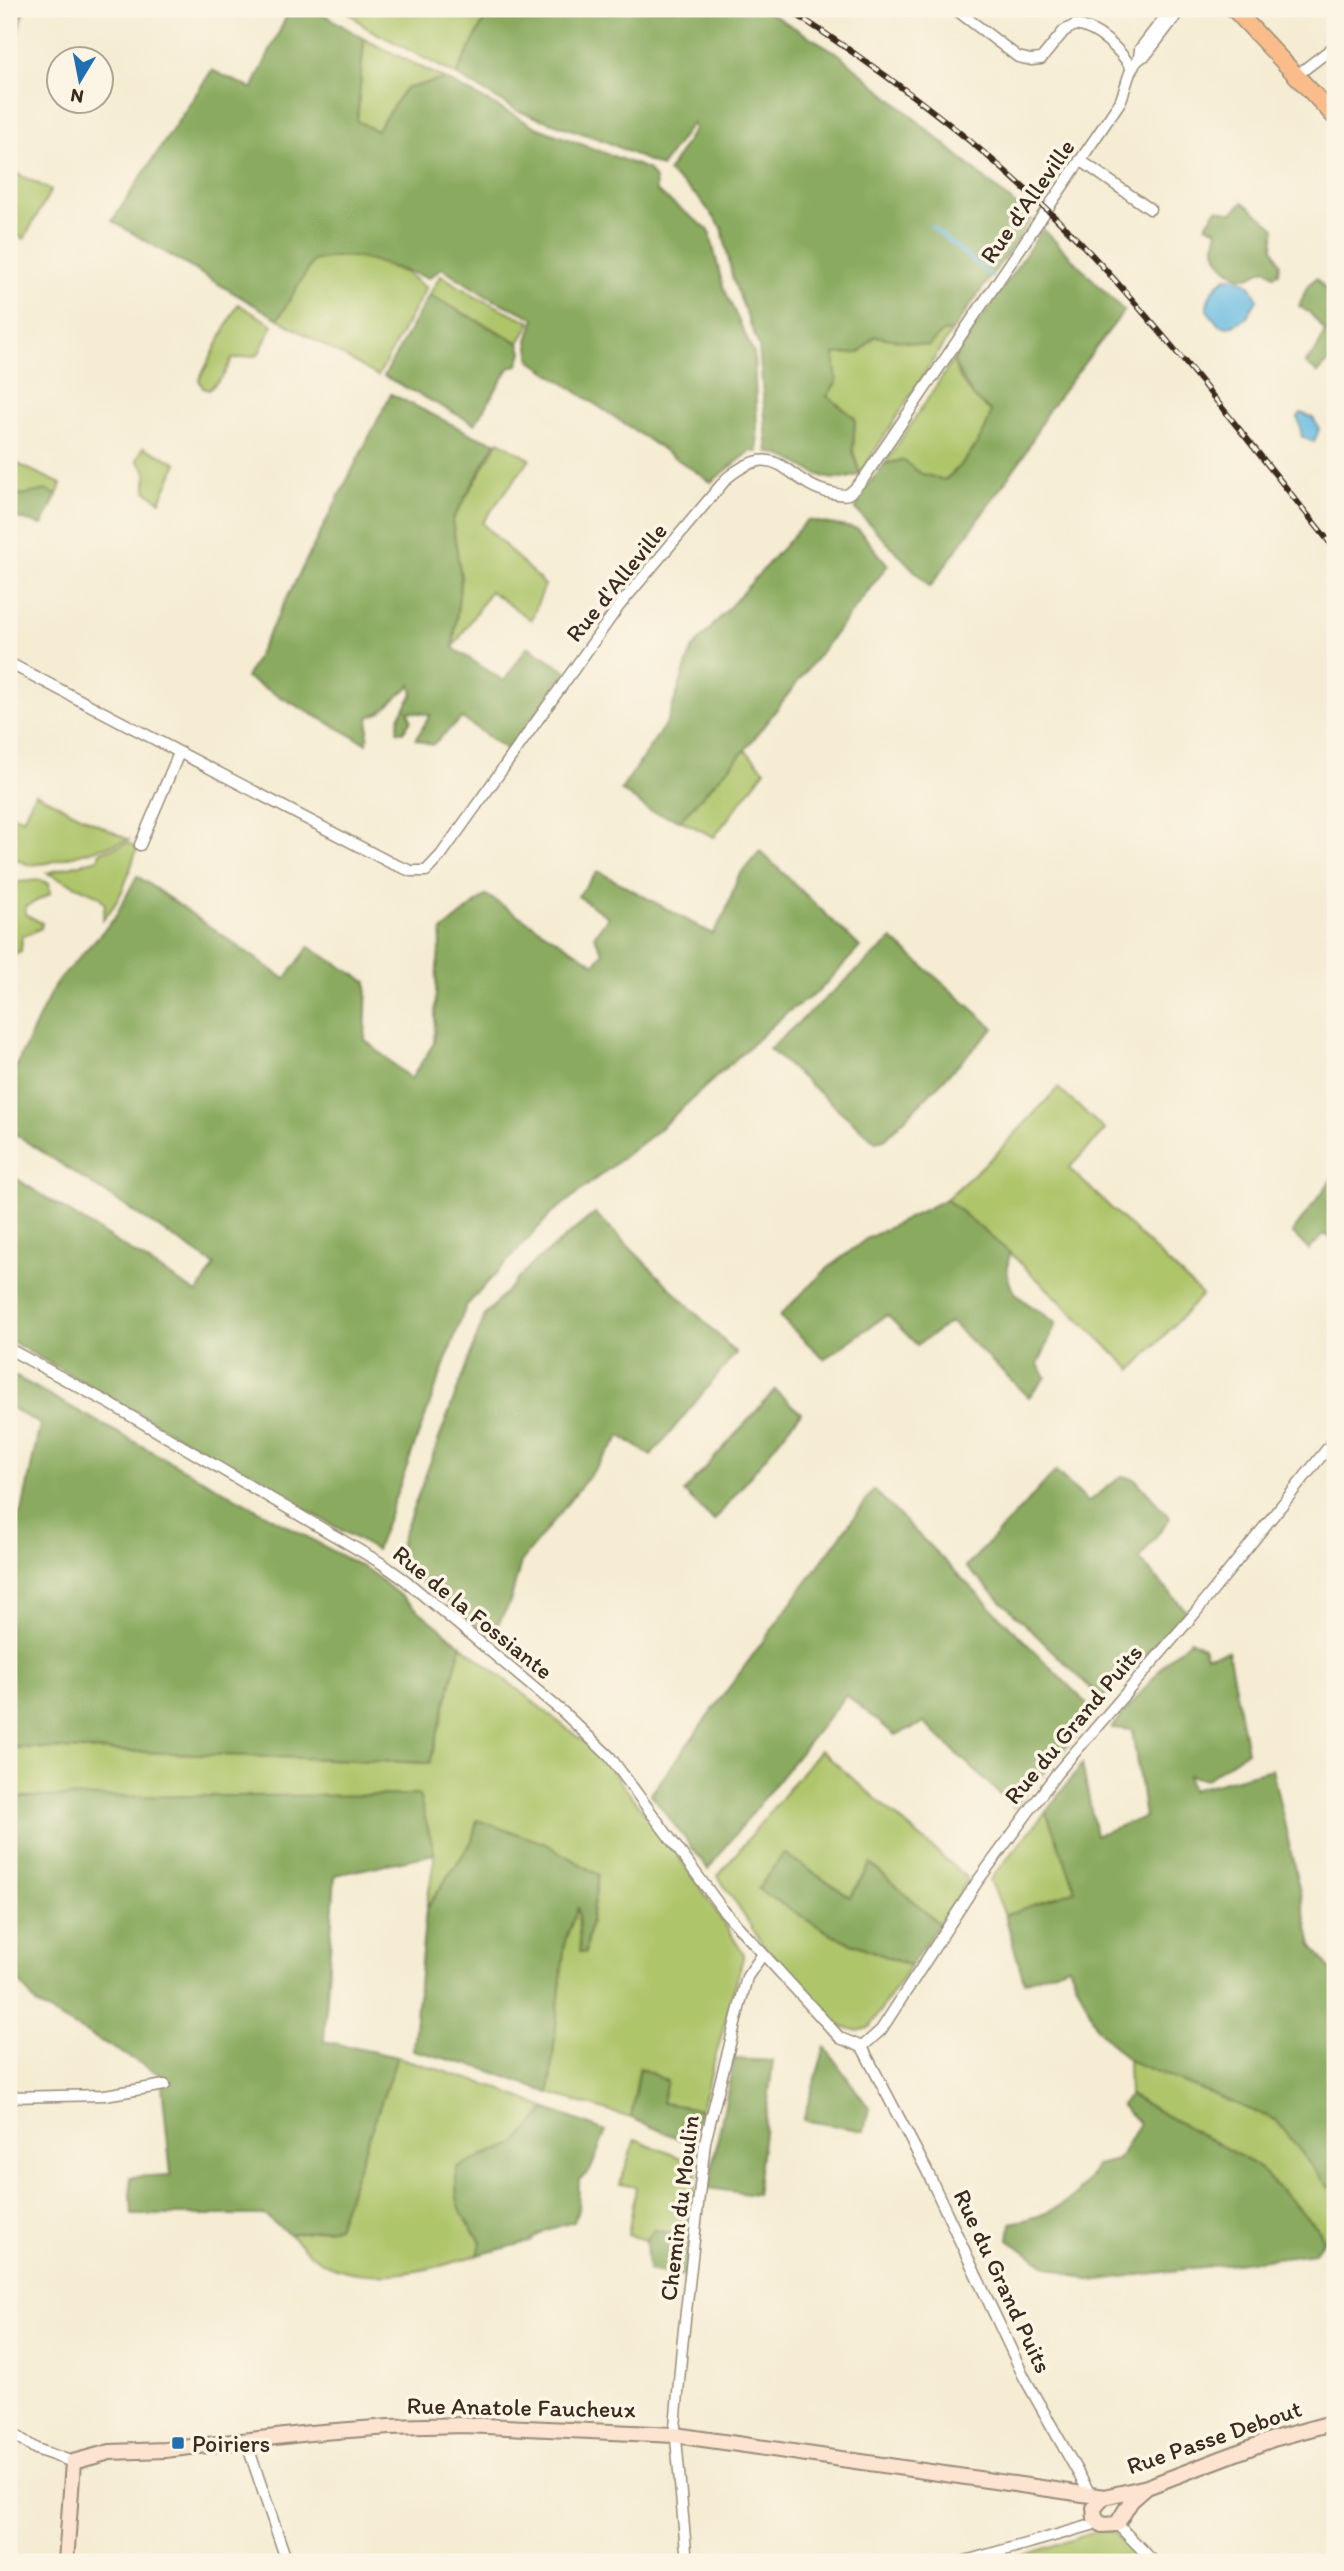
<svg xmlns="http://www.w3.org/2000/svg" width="1344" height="2571" viewBox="0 0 1344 2571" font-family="Itim,sans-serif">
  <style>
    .green { fill: #aec56a; stroke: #747844; stroke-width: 2 }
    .forest { fill: #8aaa5e; stroke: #626a3e; stroke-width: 2 }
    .water { fill: #67bce3; stroke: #517380; stroke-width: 2 }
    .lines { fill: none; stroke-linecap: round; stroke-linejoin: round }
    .stream { stroke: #67bce3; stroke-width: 3.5 }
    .minor-casing { stroke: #988b78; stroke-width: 13 }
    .secondary-casing { stroke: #988b78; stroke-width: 18 }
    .primary-casing { stroke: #988b78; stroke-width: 19 }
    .minor { stroke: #fff; stroke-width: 10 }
    .secondary { stroke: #fde4d0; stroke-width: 14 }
    .primary { stroke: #f9bc8a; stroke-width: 16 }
    .rail-casing { stroke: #3b2a1e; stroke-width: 6 }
    .rail { stroke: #fcf5e5; stroke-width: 3.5; stroke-dasharray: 10; stroke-linecap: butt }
    .poi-dot { fill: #1f6fb2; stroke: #fcf5e5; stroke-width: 2.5 }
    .labels { text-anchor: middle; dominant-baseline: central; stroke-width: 7; stroke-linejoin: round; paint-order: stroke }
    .street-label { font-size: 24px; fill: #3b2a1e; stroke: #fcf5e5 }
    .poi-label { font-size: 24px; fill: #3b2a1e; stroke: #fcf5e5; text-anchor: start }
  </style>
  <rect width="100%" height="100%" fill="#fcf5e5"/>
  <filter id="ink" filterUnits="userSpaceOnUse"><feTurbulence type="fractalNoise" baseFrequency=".0143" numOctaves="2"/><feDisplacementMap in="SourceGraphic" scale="14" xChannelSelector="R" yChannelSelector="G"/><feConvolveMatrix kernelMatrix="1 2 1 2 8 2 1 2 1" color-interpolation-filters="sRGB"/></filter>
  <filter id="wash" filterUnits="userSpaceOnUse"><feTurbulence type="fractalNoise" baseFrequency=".00686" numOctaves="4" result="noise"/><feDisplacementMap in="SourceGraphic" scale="28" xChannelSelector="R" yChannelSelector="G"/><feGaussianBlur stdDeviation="1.57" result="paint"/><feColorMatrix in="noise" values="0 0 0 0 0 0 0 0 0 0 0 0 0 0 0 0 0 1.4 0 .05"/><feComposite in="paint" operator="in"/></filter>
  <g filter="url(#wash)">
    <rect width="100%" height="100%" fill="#f5ecd3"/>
    <g class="green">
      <path d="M9 9H24L9 66Z"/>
      <path d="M346 9H490L456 75 365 27Z"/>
      <path d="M364 39 445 79 405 89 377 131 357 121Z"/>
      <path d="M9 170 51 190 24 239 9 231Z"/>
      <path d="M335 255H359L406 273 426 288 378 376 278 319 313 261Z"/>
      <path d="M441 275 476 297 531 322 519 343 429 295Z"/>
      <path d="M238 304 273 325 258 355 232 359 223 376 209 390 203 388 199 380Z"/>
      <path d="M952 331 860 474 853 451 855 418 827 396 836 382 834 354 867 344 875 336 928 345 943 332Z"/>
      <path d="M955 357C952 377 976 400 991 411 987 435 964 465 944 480L922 474 902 460 885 464Z"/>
      <path d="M499 441 530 459 482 523 545 585 531 620 490 591 453 648 461 577 452 521Z"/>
      <path d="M143 447 177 463 160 501 146 491V471L137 460Z"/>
      <path d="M9 460 61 484 57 495C40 488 24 500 9 491Z"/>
      <path d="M745 750 765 770 714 837 680 820Z"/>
      <path d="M35 793 129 840 48 863 29 865 9 856V813L23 819Z"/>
      <path d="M128 843 137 848C128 875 123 899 103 919L105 904 99 896 47 873 98 859 100 852Z"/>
      <path d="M40 880 49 884 50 894 25 907V914L42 923 41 928 22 937 21 951 9 957V883Z"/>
      <path d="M1058 1088 1105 1130 1069 1168 1202 1295 1132 1370 1010 1253 946 1199 997 1153Z"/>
      <path d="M461 1645 598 1753 691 1873 744 1954 701 2109 662 2103 639 2069 631 2118 549 2093 565 1941 578 1904 580 1952H585L599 1875 477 1820 472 1841 426 1909 435 1854 9 1797V1747L430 1763Z"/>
      <path d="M820 1750 968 1879 939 1924 871 1865 850 1898 758 1889 834 1936 910 1966 869 2028 858 2031 838 2025 815 2001 763 1945 718 1876Z"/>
      <path d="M1046 1812 1077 1890 1005 1915 990 1880Z"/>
      <path d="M397 2057 495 2087 547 2109 516 2144 482 2155 466 2222 481 2241 477 2255C430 2271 358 2289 313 2256 305 2249 297 2241 289 2234L337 2227Z"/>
      <path d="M1128 2060 1276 2120 1329 2187 1335 2185V2224L1323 2241 1320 2231 1256 2165 1129 2095Z"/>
      <path d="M635 2139 693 2163 697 2171 690 2246 674 2234 655 2230 646 2240 628 2235 636 2187 620 2184Z"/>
      <path d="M1101 2530 1114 2533 1142 2562H1003Z"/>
    </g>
    <g class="forest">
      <path d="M290 9H315L364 39 357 121 376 131 405 89 445 79 538 128 648 169 655 179 656 191 709 230 723 287 754 354 758 452 751 451 711 482 531 361 528 340 535 318 488 297 442 268 429 278C384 267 361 248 313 261L278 319 112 221 212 70 252 89Z"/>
      <path d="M490 9H763L839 54 1032 219 952 331 943 332 928 346 875 336 859 353 834 354 837 382 827 396 855 418 853 451 860 474C818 491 808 459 768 452L759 347 733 280 722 228 699 198 668 172 694 129 692 123 661 167 605 141 518 111 456 75Z"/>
      <path d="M1243 202 1275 228 1273 247 1280 263 1279 273 1274 275 1266 269C1260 270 1256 274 1251 276 1235 281 1216 262 1215 247 1214 241 1218 236 1217 230L1206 225 1217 209 1232 213Z"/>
      <path d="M1043 229 1124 311 1047 412 1024 455 930 587 856 510 858 497 885 464 902 460 922 474 945 480C964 465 987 435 991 411L974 398 954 364 955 357Z"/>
      <path d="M1316 278 1335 299V355L1318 373 1305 363 1318 348 1325 331 1310 313 1299 306 1307 287Z"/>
      <path d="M429 295 519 343 522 352 518 365 509 368 475 424 384 376Z"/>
      <path d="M391 394 475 436 496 442 452 521 461 577 453 648 504 681 528 646 567 671 507 750 462 718 432 745 416 739 430 715 408 711 411 720 403 732 397 731 399 717 413 694 411 685 381 712 369 717 367 744 246 678Z"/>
      <path d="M46 490 57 495 42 525 9 516V491L17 496Z"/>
      <path d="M807 520 858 529 888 565 745 750 680 820 650 811 621 790 668 720 692 649Z"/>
      <path d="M760 851 860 947 818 992 785 1014 658 1130 551 1214 466 1306 376 1550 9 1340V1174L197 1293 215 1265 9 1130V1081L55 984 114 919 137 876 285 979 309 947 367 982 365 1040 411 1079 434 1043 437 967 442 931 486 895 595 964 603 952 594 936 608 917 578 896 598 871 712 934 724 916 738 877Z"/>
      <path d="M892 939 994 1028 886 1138 876 1142 769 1049Z"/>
      <path d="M1335 1175V1240L1324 1234 1309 1250 1292 1233Z"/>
      <path d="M946 1199 1010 1253C999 1295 1026 1300 1056 1323L1038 1365 1046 1377 1029 1397 951 1322 917 1345 887 1315 824 1359 779 1316 827 1269 866 1239Z"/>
      <path d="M595 1213 736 1353 651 1456 621 1436 521 1562 510 1602 491 1637 394 1560 485 1315 528 1268Z"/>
      <path d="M9 1373 371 1572 461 1645 430 1763 9 1747V1618L16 1575 9 1563V1521L22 1512 40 1424 9 1407Z"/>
      <path d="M775 1390 801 1413 714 1521 684 1492Z"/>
      <path d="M1056 1471 1088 1502 1122 1476 1135 1479 1170 1518 1139 1559 1187 1612 1102 1699 966 1567Z"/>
      <path d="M874 1490 1090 1707 1078 1733 1014 1807 924 1723 895 1735 846 1695 708 1869 651 1794Z"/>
      <path d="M1190 1640 1203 1647 1206 1656 1228 1651 1247 1751 1205 1780 1188 1775 1191 1790 1272 1769 1312 1945 1335 1975V2185L1329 2188 1276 2120 1128 2060 1098 2030 1069 1966 1024 1982 1005 1915 1076 1890 1046 1812 1082 1764 1096 1835 1145 1817 1132 1730 1112 1728 1168 1660Z"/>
      <path d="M419 1795 435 1854 335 1875 324 2041 397 2057 337 2227 289 2234 264 2215H132L130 2177 171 2175 161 2075 37 2005 9 1968V1797Z"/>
      <path d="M477 1820 544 1843 599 1875 585 1953 580 1952 578 1907 565 1941 549 2093 485 2069 413 2050 426 1909 472 1841Z"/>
      <path d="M784 1853 850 1897 871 1864 939 1924 910 1966 834 1936 758 1889Z"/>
      <path d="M825 2047 869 2108 864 2131 803 2120Z"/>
      <path d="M734 2059 773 2061 756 2195 708 2188Z"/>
      <path d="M640 2068 667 2081 662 2103 701 2109 691 2144 631 2118Z"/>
      <path d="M1129 2095 1256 2165 1320 2231 1323 2241 1314 2253 1091 2281 1050 2267 1009 2241 1011 2223C1047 2217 1082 2200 1096 2165L1118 2160 1139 2123 1121 2105Z"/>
      <path d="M547 2109 606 2131 590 2171 579 2180 578 2209 574 2222 546 2230 528 2242 477 2255 481 2241C460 2215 453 2201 457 2167L516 2144Z"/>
      <path d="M654 2230 674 2234 690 2246 686 2277 648 2270 646 2240Z"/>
    </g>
    <g class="water">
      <path d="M1229 277C1244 277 1254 287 1257 300L1246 318 1229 327 1219 325 1207 310C1207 295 1216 283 1229 277Z"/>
      <path d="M1301 413 1313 418 1319 429 1314 442 1302 437 1298 417Z"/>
    </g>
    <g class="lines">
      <path class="stream" d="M931 226 990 275"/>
    </g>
  </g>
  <g filter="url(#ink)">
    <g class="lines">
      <defs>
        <g id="minor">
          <path d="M955 9 1018 57 1031 60 1041 59 1064 31 1075 25C1098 28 1119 49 1131 67"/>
          <path d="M1139 58 1140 49 1171 9"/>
          <path d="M1297 75 1335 46"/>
          <path d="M1080 160 1150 209"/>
          <path d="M9 663 391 863 411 871H426L441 855 619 606 727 478C781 435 784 484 832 493 837 494 844 496 848 494 854 491 860 482 864 478L1120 102C1128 85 1128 62 1146 55L1181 9"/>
          <path d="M140 845 179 753"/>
          <path d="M9 1349 107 1402 381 1563 405 1580 564 1713 610 1757 723 1910 840 2038 862 2047 881 2030 977 1882 1057 1773 1195 1613 1335 1439"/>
          <path d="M862 2047 927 2171 1024 2377 1090 2494"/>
          <path d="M9 2097 105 2095 165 2085"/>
          <path d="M9 2431 36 2449 73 2462"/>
          <path d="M246 2441 287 2562"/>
          <path d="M1117 2524 1154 2562"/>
          <path d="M687 2562 675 2427 682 2347 705 2142 747 1977 763 1954"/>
          <path d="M962 2562 1092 2525 1096 2520"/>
        </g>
        <g id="secondary">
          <path d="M1147 2487 1131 2501 1117 2524 1102 2525 1095 2518 1094 2508 1104 2497 1147 2487 1273 2439 1335 2422"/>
          <path d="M66 2562 73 2462 110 2452 165 2450 310 2433 389 2427 463 2425 675 2435 1104 2497"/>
        </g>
        <path id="primary" d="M1234 9 1335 117"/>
      </defs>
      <use href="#minor" class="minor-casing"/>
      <use href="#secondary" class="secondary-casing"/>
      <use href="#primary" class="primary-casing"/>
      <use href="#minor" class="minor"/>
      <use href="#secondary" class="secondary"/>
      <use href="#primary" class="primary"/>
      <defs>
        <path id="rail" d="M788 9C898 80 1002 159 1092 255 1178 348 1255 450 1335 549"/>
      </defs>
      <use href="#rail" class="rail-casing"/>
      <use href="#rail" class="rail"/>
    </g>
  </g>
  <rect class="poi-dot" x="171" y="2436" width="14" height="14" rx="3.5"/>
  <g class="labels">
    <g class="street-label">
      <text transform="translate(1027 201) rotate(-55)">Rue d'Alleville</text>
      <text transform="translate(616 582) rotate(-51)">Rue d'Alleville</text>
      <text transform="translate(473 1612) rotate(39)">Rue de la Fossiante</text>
      <text transform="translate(1073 1724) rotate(-50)">Rue du Grand Puits</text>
      <text transform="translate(679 2208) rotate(-83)">Chemin du Moulin</text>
      <text transform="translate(1003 2281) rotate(65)">Rue du Grand Puits</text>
      <text transform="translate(521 2407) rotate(1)">Rue Anatole Faucheux</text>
      <text transform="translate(1214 2437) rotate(-19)">Rue Passe Debout</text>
    </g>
    <g class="poi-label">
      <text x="192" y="2443">Poiriers</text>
    </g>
  </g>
  <rect width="1344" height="2571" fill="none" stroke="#fcf5e5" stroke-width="35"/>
  <g transform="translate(80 80) rotate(190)"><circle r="33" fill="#fcf5e5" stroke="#afa495" stroke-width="2"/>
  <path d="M0-5L12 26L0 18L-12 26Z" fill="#1f6fb2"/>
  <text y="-10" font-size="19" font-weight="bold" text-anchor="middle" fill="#3b2a1e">N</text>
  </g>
</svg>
